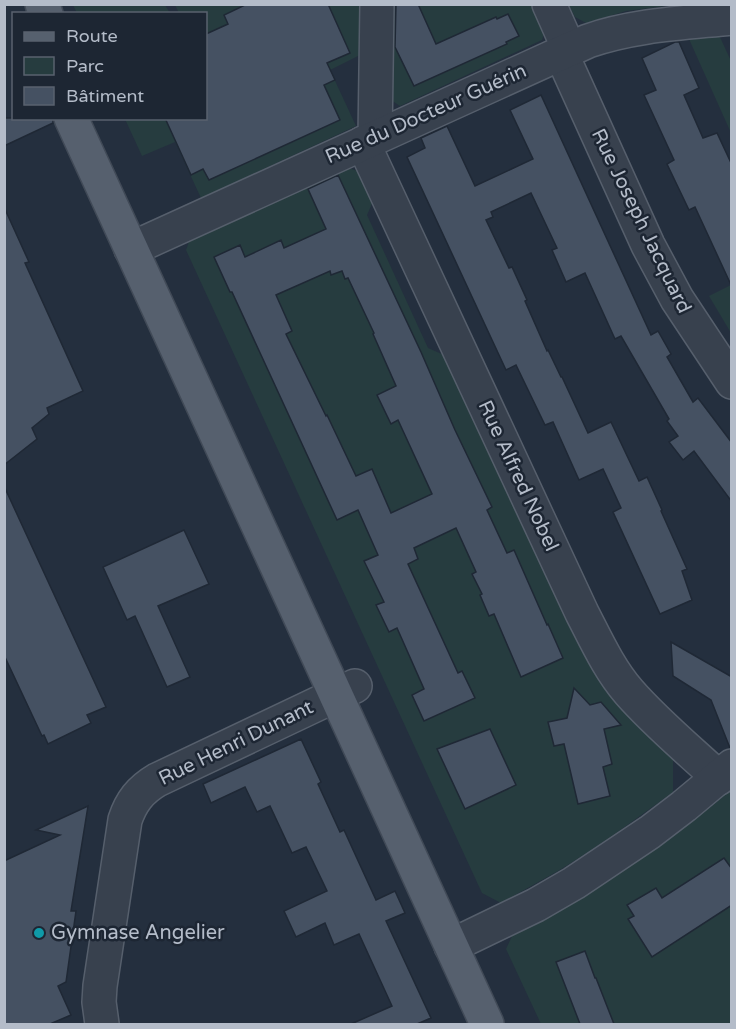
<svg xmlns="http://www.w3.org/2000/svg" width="736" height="1029" viewBox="0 0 736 1029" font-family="'Varela Round',sans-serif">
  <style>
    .green { fill: #263c3f }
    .building { fill: #455162; stroke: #1f2835; stroke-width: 1.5; fill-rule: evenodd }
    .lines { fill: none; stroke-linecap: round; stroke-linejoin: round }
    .minor-casing { stroke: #565f6c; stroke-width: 36 }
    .major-casing { stroke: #414a57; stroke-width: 36 }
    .minor { stroke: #38414e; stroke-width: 33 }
    .major { stroke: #56606e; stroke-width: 33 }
    .culture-dot { fill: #0f9aa8; stroke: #1d2633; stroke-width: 2 }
    .labels { text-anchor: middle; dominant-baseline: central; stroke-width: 5; stroke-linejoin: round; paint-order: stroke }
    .street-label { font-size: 20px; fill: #b4bcc9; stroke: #1d2633 }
    .poi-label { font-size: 20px; fill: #b4bcc9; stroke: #1d2633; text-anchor: start }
  </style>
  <rect width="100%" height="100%" fill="#242f3e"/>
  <g class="green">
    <path d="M665 4 666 6 626 11 586 23 575 17 569 5Z"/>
    <path d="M73 5H165L170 13H77Z"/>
    <path d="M175 5H363L362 54 330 70 356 126 201 198 175 142 142 156 125 119 206 118V89L281 54 213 56 206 53V14L179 13Z"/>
    <path d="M390 5H534L545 31 542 40 400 106 388 98Z"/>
    <path d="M719 35 731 61V133L689 39Z"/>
    <path d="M349 168 360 172 374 199 367 215 428 348 444 355 560 603 673 754V792C636 819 598 847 558 871 539 882 520 892 501 903L482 893 186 250 190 239Z"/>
    <path d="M731 285V333L709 296Z"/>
    <path d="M731 789V1024H541L506 949 513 934 545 918 613 877 712 806Z"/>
  </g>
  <g class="building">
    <path d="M247 4H328L350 53 327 63 335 80 324 85 340 120 209 180 203 169 191 175 165 118H206V34L228 24 224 15Z"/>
    <path d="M396 4H418L436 44 496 17 497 19 508 14 519 36 506 42 507 44 414 86 395 47Z"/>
    <path d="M675 42H679L699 88 684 95 703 138 717 133 732 165V287L695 207 689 210 667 164 674 160 644 95 656 90 642 58Z"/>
    <path d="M541 95 651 335 658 331 671 354 667 357 693 402 698 398 732 443V502L694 451 683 460 669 442 678 436 667 421 669 419 621 336 615 339 585 273 566 282 552 250 557 248 531 193 491 212 493 217 486 220 509 268 512 267 527 300 525 301 547 351 548 350 561 377H562L588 433 611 422 639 481 647 477 662 510 661 511 687 569 682 571 692 600 660 614 613 512 621 508 603 469 579 480 553 422 545 425 516 365 506 370 407 157 425 148 421 138 447 126 475 186 533 159 510 110Z"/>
    <path d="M4 118H53V123L4 146Z"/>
    <path d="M338 175 421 352 455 430 492 507 487 510 507 553 514 550 547 625 548 624 563 658 521 677 494 614 489 616 480 595 482 594 472 574 476 572 456 528 414 548 418 559 408 564 458 673 462 671 475 698 424 721 412 695 424 689 397 628 389 632 376 605 384 602 364 561 378 555 358 510 337 520 232 292H230L214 257 240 245 245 257 281 240 284 248 326 229 308 189ZM330 271 331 275 342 271 345 279 348 278 374 333 373 334 396 386 377 395 391 424 398 420 432 494 391 513 372 469 356 476 327 415 326 416 286 334 292 331 276 295Z"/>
    <path d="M4 207 29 262 25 263 83 391 47 408 49 414 32 428 37 439 4 465Z"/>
    <path d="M4 486 106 707 87 715 91 723 48 744 44 735 42 736 4 655Z"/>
    <path d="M184 530 209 584 158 606 190 677 167 687 135 616 127 620 103 567Z"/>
    <path d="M671 642 732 677V748H730L711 700 673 676Z"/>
    <path d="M574 688 590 705 601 702 621 725 604 729 612 764 603 767 610 796 578 804 564 744 554 746 548 722 567 718Z"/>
    <path d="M490 729 516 785 465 809 437 749Z"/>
    <path d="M301 739 321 782 318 784 340 832 344 830 376 900 395 891 405 913 386 921 431 1018 417 1024H351L392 1006 359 934 334 945 325 923 296 937 284 911 327 891 306 847 292 853 270 806 257 812 245 787 211 803 203 784Z"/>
    <path d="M88 806 71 911H76L66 982 58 986 71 1015 50 1024H4V861L60 835 36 830Z"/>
    <path d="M724 858 732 869V905L652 957 628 919 634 916 627 905 656 888 662 898Z"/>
    <path d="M585 951 595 978H596L614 1024H580L556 962Z"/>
  </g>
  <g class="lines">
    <defs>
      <g id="minor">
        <path d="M549 4 569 49"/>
        <path d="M561 53 648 245 677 299 732 382"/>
        <path d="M375 138 377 4"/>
        <path d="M363 143 582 613C596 640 609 669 629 692 656 723 689 750 719 778"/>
        <path d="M131 249 588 41C634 25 683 23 732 18"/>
        <path d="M451 946 536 905 574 883 650 832 684 806 732 766"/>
        <path d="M102 1024 99 1002 100 986 125 820C131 802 140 790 157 780L355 686"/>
      </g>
      <g id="major">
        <path d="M42 4 46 14"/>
        <path d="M71 118 487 1024"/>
      </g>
    </defs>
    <use href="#minor" class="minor-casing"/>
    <use href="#major" class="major-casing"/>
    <use href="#minor" class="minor"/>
    <use href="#major" class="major"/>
  </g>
  <circle class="culture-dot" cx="39" cy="933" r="6"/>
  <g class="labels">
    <g class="street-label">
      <text transform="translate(426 114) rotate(-24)">Rue du Docteur Guérin</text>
      <text transform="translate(641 221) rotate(64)">Rue Joseph Jacquard</text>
      <text transform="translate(518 476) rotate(65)">Rue Alfred Nobel</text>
      <text transform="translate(236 743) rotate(-26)">Rue Henri Dunant</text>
    </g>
    <g class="poi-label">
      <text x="51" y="933">Gymnase Angelier</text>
    </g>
  </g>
  <rect width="736" height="1029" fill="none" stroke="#b4bcc9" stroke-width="12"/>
  <rect x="12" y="12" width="195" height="108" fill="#1d2633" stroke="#59626f" stroke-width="1.5"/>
  <rect x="24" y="32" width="30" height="9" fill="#56606e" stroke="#59626f" stroke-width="1.5"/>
  <text x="66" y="42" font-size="18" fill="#b4bcc9">Route</text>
  <rect x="24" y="57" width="30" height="18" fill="#263c3f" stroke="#59626f" stroke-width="1.5"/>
  <text x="66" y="72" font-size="18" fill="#b4bcc9">Parc</text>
  <rect x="24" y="87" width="30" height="18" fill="#455162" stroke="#59626f" stroke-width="1.5"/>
  <text x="66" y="102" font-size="18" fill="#b4bcc9">Bâtiment</text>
</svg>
